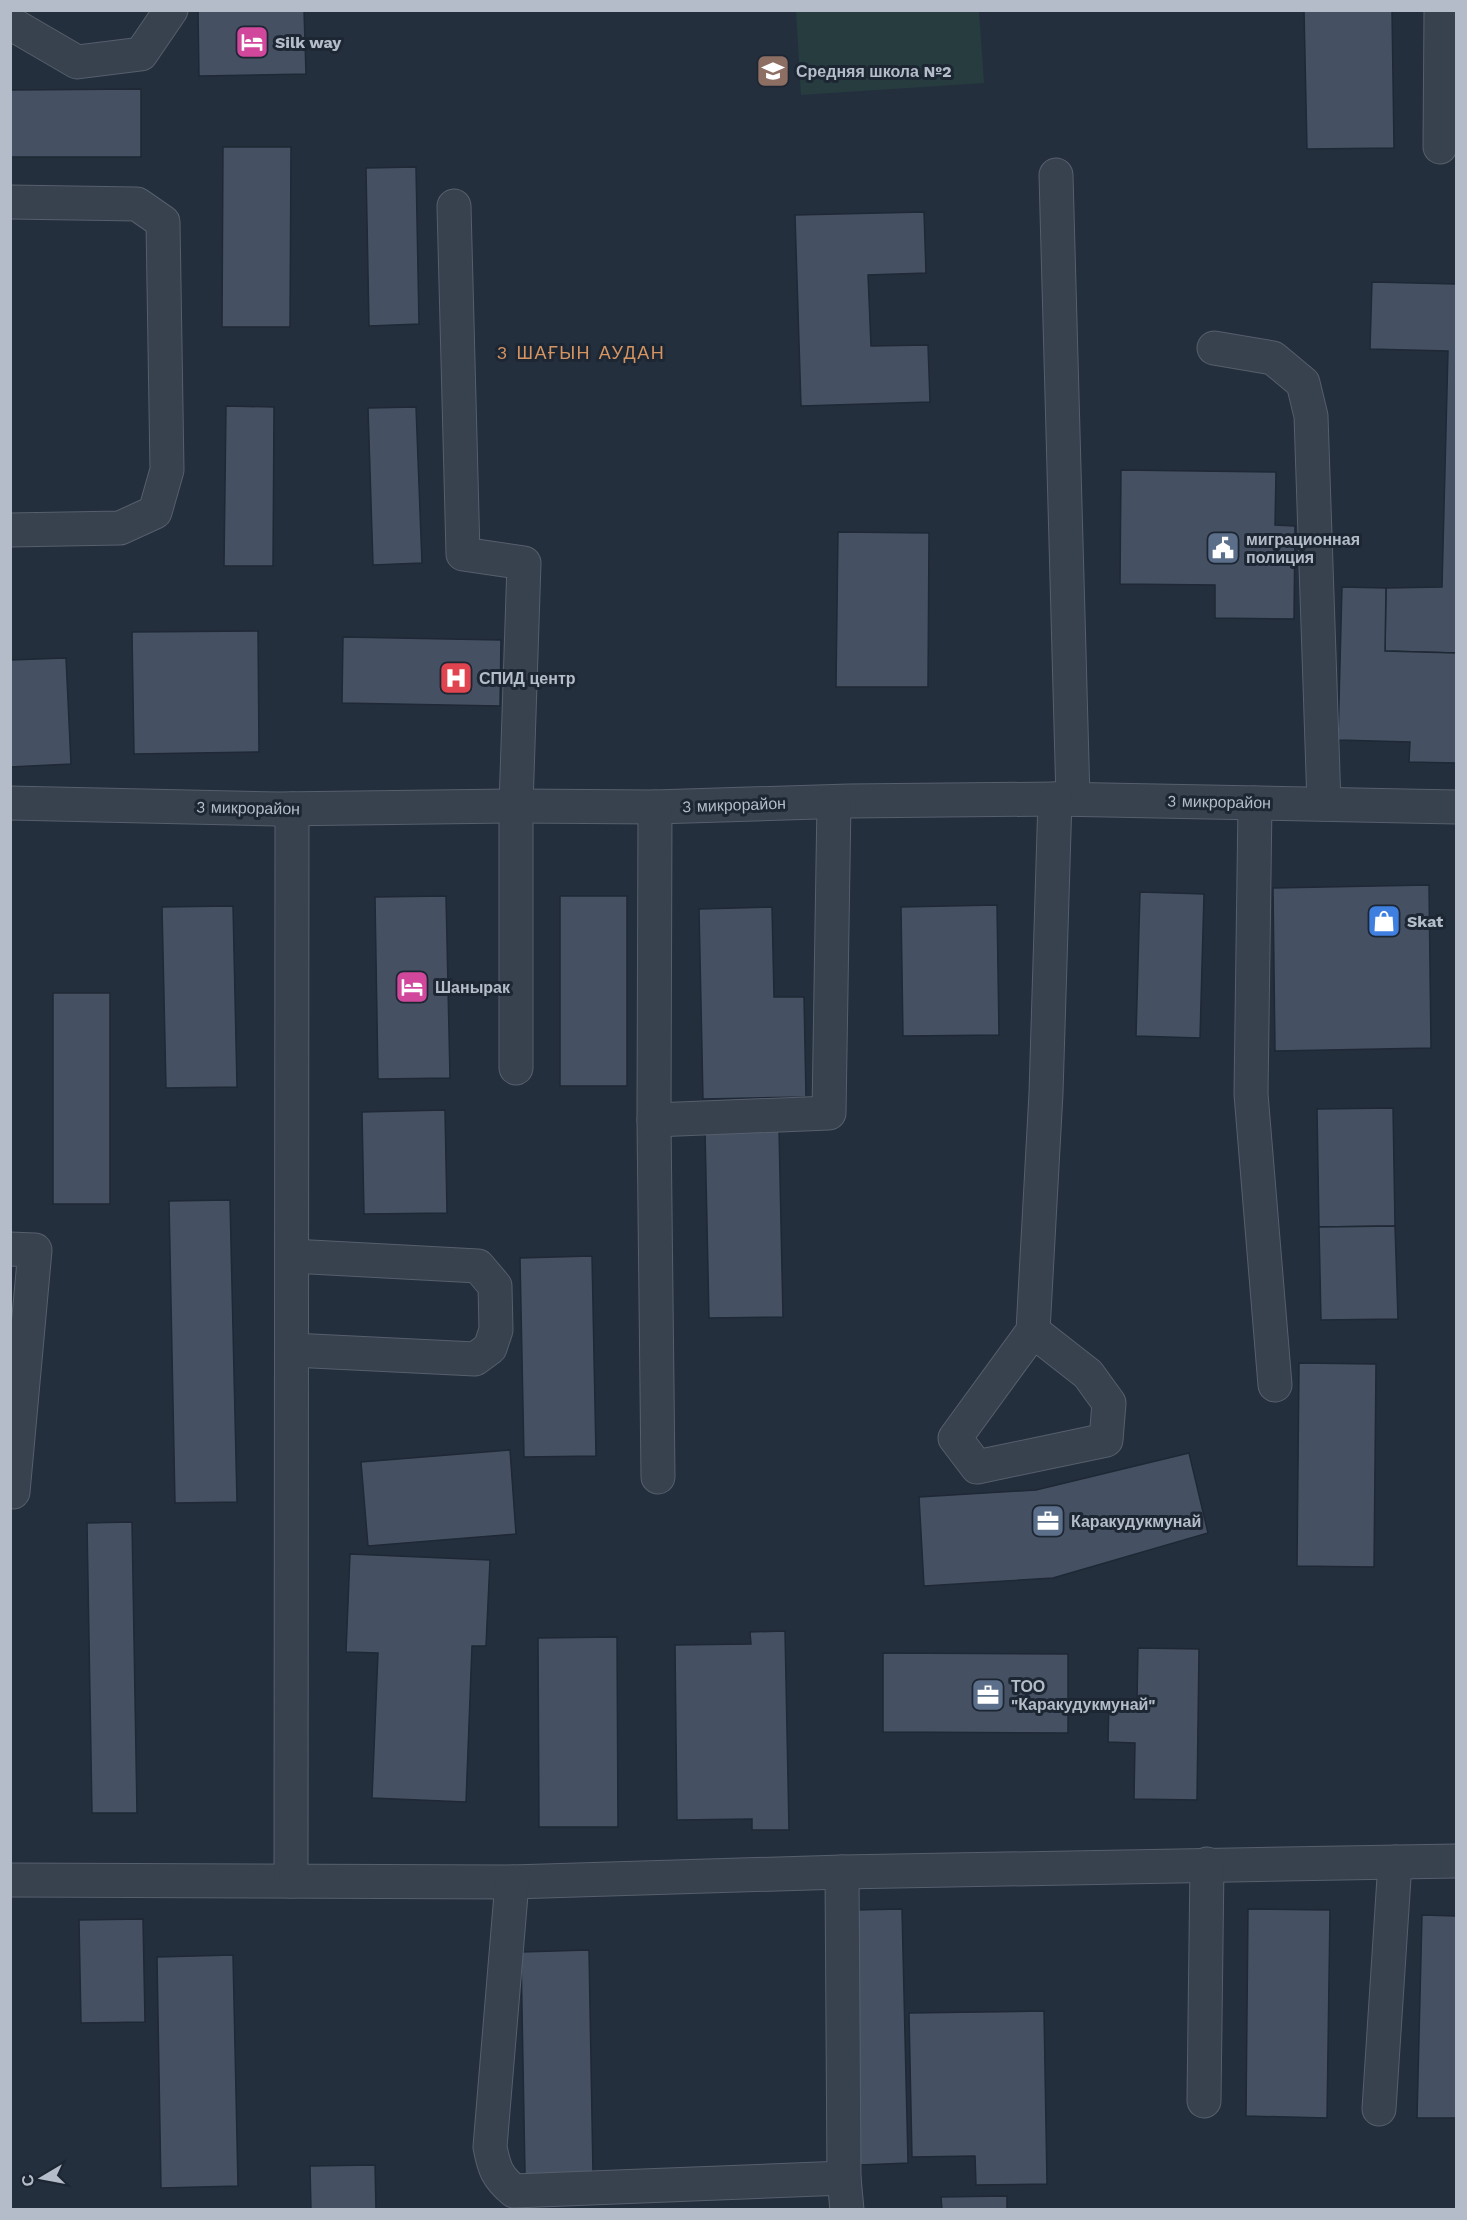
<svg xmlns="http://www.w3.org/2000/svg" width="1467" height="2220" viewBox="0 0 1467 2220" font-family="'Work Sans',sans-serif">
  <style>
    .green { fill: #263c3f }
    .building { fill: #455162; stroke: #1f2835; stroke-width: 1.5 }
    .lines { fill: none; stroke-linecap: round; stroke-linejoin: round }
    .minor-casing { stroke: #565f6c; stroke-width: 35 }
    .minor { stroke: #38414e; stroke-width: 33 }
    .labels { text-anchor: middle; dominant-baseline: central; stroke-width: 6; stroke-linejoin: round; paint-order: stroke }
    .poi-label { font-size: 16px; font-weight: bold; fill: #b4bcc9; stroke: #1d2633; text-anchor: start }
    .street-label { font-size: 16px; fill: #b4bcc9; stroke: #1d2633 }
    .neighbourhood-label { font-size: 18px; letter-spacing: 1.5px; fill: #d59563; stroke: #1d2633 }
  </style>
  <rect width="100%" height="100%" fill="#242f3e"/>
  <path class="green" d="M796 11H979L984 83 801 95Z"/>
  <g class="building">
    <path d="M198 10H304L306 74 199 76Z"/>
    <path d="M1304 10H1392L1394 148 1307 149Z"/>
    <path d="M141 89V157H10V90Z"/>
    <path d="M223 147H291L290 327H222Z"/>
    <path d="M416 167 419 324 369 326 366 168Z"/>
    <path d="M924 212 926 273 868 275 871 346 928 345 930 402 801 406 795 215Z"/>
    <path d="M1372 282 1456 284V653L1385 651 1386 588 1442 587 1448 351 1370 349Z"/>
    <path d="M226 406 274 407 273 566H224Z"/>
    <path d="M416 407 422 563 373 565 368 408Z"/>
    <path d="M1121 470 1276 472 1275 525 1295 526 1294 619 1215 618V585L1120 584Z"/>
    <path d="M838 532 929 533 928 687H836Z"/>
    <path d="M1342 587 1386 588 1385 651 1456 653V763L1409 762 1410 742 1338 740Z"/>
    <path d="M258 631 259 752 134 754 132 632Z"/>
    <path d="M343 637 501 640 500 706 342 703Z"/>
    <path d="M66 658 71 764 10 767V660Z"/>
    <path d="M1429 885 1431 1048 1275 1051 1273 888Z"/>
    <path d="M1140 892 1204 894 1200 1038 1136 1036Z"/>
    <path d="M446 896 450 1078 378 1079 375 897Z"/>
    <rect x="560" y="896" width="67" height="190"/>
    <path d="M997 905 999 1035 903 1036 901 907Z"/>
    <path d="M233 906 237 1087 166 1088 162 907Z"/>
    <path d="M772 907 774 997H804L806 1097 703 1099 699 909Z"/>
    <rect x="53" y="993" width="57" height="211"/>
    <path d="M1393 1108 1395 1226 1319 1227 1317 1109Z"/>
    <path d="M445 1110 447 1213 364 1214 362 1112Z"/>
    <path d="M779 1129 783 1317 709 1318 705 1131Z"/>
    <path d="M230 1200 237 1502 175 1503 169 1201Z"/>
    <path d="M1395 1226 1398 1319 1321 1320 1319 1227Z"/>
    <path d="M592 1256 596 1456 524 1457 520 1258Z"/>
    <path d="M1299 1363 1376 1364 1374 1567 1297 1566Z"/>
    <path d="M510 1450 516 1534 368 1546 361 1462Z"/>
    <path d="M1189 1453 1208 1533 1053 1578 924 1586 919 1497 1036 1490Z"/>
    <path d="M132 1522 137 1813H92L87 1523Z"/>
    <path d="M350 1554 490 1560 486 1646H472L466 1802 372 1798 378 1653 346 1652Z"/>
    <path d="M785 1631 789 1830H752V1819L677 1820 675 1645 751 1644 750 1632Z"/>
    <path d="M617 1637 618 1827H539L538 1638Z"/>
    <path d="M1138 1648 1199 1649 1197 1800 1134 1799 1135 1743 1108 1742 1109 1700H1137Z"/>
    <path d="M883 1653 1068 1654V1733L883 1732Z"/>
    <path d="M902 1909 908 2163 860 2165 854 1910Z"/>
    <path d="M1248 1909 1330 1910 1327 2118 1246 2116Z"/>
    <path d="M1422 1915 1456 1916V2118H1417Z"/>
    <path d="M143 1919 145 2022 81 2023 79 1920Z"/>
    <path d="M589 1950 593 2174 525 2175 521 1952Z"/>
    <path d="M233 1955 238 2186 161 2188 157 1957Z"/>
    <path d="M1044 2011 1047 2184 976 2185 975 2156 912 2157 909 2013Z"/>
    <path d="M375 2165 376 2210H311L310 2166Z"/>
    <path d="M1007 2196V2210H942L941 2197Z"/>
  </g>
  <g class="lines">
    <defs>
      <g id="minor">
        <path d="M10 23 77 62 141 54 171 10"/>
        <path d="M1440 147 1441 10"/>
        <path d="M1056 175 1073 799"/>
        <path d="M10 202 137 204 163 222 167 470 155 512 120 528 10 530"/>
        <path d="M454 206 463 554 524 563 516 806V1068"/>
        <path d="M1214 348 1273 358 1303 383 1311 416 1324 804"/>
        <path d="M10 803 278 809 516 806 655 807 849 801 1055 799 1456 807"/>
        <path d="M1255 803 1251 1094 1275 1385"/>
        <path d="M655 807 654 1120 658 1477"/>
        <path d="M654 1120 829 1113 834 802"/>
        <path d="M10 1249 35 1250 13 1492H10"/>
        <path d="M292 1256 478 1266 495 1286 496 1330 490 1348 475 1359 292 1350"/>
        <path d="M1033 1331 1088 1374 1109 1403 1106 1440 977 1467 955 1438 1033 1331 1046 1093 1055 799"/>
        <path d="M842 1872 844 2178 847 2210"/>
        <path d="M10 1880 512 1882 842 1872 1456 1861"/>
        <path d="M291 1881C289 1523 292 1166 292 809"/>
        <path d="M512 1882 490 2147C494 2168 497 2177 514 2191L844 2178"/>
        <path d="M1204 2101 1207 1864"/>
        <path d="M1379 2109 1395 1862"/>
      </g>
    </defs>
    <use href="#minor" class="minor-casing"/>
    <use href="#minor" class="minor"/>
  </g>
  <defs>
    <symbol id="hotel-square" viewBox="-11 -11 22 22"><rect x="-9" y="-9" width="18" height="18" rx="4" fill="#d1479c" stroke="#1d2633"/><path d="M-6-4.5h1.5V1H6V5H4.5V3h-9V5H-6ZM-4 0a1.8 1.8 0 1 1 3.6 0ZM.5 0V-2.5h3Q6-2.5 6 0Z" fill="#fff"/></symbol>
    <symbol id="school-square" viewBox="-11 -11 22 22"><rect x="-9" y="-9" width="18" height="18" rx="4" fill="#8d6e63" stroke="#1d2633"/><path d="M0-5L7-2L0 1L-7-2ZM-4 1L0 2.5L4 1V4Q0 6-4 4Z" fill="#fff"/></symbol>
    <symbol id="civic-square" viewBox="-11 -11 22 22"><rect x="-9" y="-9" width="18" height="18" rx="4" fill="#5c6f8a" stroke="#1d2633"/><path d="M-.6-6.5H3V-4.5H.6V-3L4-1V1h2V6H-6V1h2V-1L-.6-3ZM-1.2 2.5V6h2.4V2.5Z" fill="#fff"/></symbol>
    <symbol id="hospital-square" viewBox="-11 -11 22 22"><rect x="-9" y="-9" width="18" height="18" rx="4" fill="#e0444e" stroke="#1d2633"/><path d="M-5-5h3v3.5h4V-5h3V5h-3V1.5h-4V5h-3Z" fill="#fff"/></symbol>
    <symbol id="shop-square" viewBox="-11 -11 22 22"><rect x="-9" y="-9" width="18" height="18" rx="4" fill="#3f7fe0" stroke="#1d2633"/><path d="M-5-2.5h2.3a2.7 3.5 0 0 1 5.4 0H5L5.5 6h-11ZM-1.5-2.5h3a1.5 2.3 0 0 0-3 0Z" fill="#fff"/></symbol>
    <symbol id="office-square" viewBox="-11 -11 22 22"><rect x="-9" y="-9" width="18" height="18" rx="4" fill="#5c6f8a" stroke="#1d2633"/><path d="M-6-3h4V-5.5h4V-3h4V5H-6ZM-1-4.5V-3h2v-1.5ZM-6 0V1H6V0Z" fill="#fff"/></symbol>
  </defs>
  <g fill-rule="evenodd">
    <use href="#hotel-square" x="233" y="23" width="38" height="38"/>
    <use href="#school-square" x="754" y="52" width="38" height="38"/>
    <use href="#civic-square" x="1204" y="529" width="38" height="38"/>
    <use href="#hospital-square" x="437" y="659" width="38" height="38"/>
    <use href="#shop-square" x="1365" y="902" width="38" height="38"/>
    <use href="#hotel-square" x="393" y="968" width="38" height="38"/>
    <use href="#office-square" x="1029" y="1502" width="38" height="38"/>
    <use href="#office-square" x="969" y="1676" width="38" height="38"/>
  </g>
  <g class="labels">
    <g class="poi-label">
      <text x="275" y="42">Silk way</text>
      <text x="796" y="71">Средняя школа №2</text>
      <text x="1246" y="539">миграционная<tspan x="1246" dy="18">полиция</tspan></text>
      <text x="479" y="678">СПИД центр</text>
      <text x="1407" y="921">Skat</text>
      <text x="435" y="987">Шанырак</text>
      <text x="1071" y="1521">Каракудукмунай</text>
      <text x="1011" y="1686">ТОО<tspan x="1011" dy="18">"Каракудукмунай"</tspan></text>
    </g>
    <g class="street-label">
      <text transform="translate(1219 802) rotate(1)">3 микрорайон</text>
      <text transform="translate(734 805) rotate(-2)">3 микрорайон</text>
      <text transform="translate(248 808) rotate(1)">3 микрорайон</text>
    </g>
    <g class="neighbourhood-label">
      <text x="581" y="352">3 ШАҒЫН АУДАН</text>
    </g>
  </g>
  <rect width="1467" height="2220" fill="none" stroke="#b4bcc9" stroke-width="24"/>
  <g transform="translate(42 2178) rotate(260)" stroke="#1d2633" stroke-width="4.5" paint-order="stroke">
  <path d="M0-4.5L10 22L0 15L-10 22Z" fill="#b4bcc9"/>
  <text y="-9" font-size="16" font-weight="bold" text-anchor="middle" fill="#b4bcc9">С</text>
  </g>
</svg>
